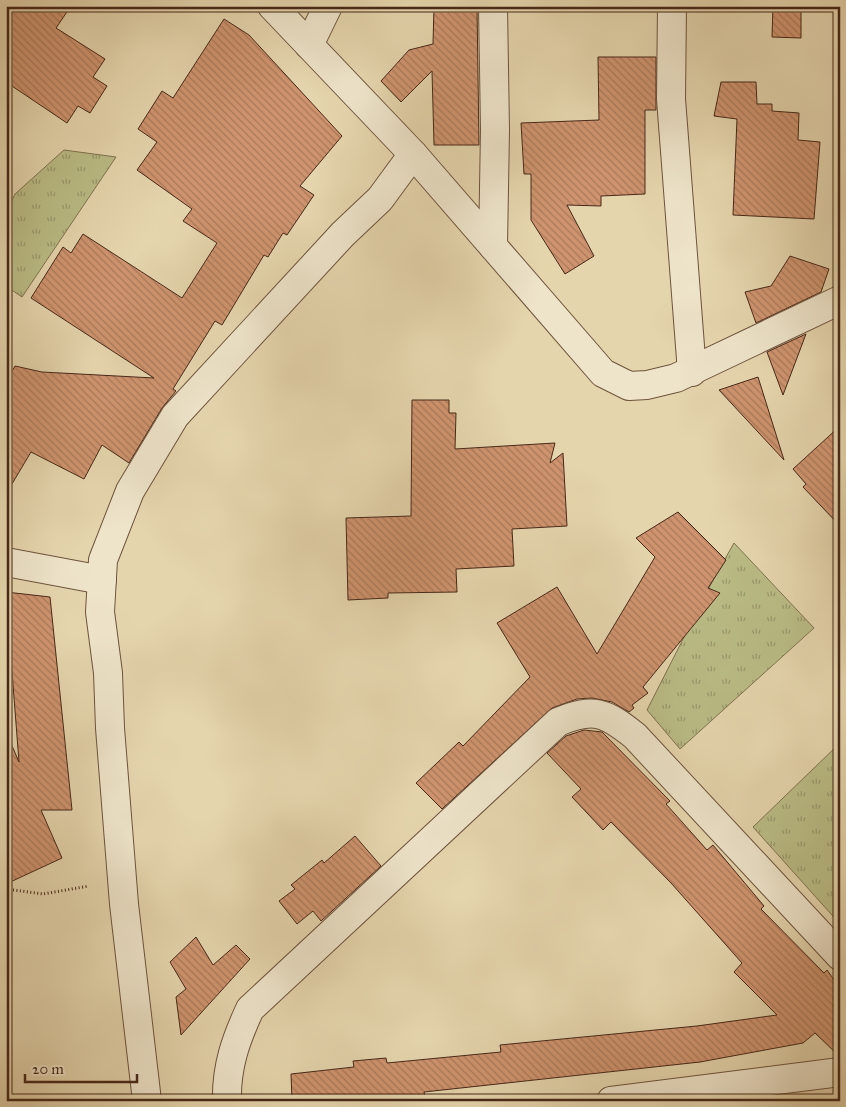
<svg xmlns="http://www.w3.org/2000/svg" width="846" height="1107" viewBox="0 0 846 1107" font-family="'IM FELL Great Primer',serif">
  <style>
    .grass { fill: url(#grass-tufts); stroke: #80724f }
    .building { fill: url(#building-back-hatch); stroke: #472818 }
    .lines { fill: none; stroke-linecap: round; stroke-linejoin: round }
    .street-casing { stroke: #6e533d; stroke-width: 30 }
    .path { stroke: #472818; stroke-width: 3; stroke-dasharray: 1 2.5; stroke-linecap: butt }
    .street { stroke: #eee4ca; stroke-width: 28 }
  </style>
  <defs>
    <pattern id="grass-tufts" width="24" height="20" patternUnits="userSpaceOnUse" patternTransform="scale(1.25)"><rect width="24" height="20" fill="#babc86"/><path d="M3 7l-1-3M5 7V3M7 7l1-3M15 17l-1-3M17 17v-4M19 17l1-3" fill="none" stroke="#99996d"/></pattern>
    <pattern id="building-back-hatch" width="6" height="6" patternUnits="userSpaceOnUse" patternTransform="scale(1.25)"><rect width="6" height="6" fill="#cf946f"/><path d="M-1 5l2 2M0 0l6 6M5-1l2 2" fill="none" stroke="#aa795a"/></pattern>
  </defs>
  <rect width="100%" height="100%" fill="#e5d5ad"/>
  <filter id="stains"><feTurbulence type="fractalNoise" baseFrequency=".004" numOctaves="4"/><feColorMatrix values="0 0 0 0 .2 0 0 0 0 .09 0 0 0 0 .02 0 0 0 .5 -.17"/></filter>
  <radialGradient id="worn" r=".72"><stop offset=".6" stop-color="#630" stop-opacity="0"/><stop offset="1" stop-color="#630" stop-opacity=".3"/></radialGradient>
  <g class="grass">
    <path d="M64 150 116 157 22 297 6 286V213L15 194Z"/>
    <path d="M734 543 814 628 680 749 647 710 712 582Z"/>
    <path d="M840 743V924L753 827Z"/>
  </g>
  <g class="building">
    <path d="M6 6H71L56 28 105 59 93 77 107 86 90 113 78 106 67 123 6 82Z"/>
    <path d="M434 6H477L479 145H434L432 71 401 102 381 81 409 50 433 44Z"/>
    <path d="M773 6H801V38L772 37Z"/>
    <path d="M224 19 249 35 342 136 300 186 314 195 287 235 283 233 268 257 264 255 222 325 215 321 173 389 176 391 162 408 129 463 102 445 84 479 31 452 6 494V382L15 366 42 372 154 378 31 298 63 247 71 253 83 234 182 298 217 243 183 221 192 209 137 170 157 142 138 129 162 91 173 98Z"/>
    <path d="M598 57H656V110H645V194L601 196V206L567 205 594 256 565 274 531 220V174H524L521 123 599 120Z"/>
    <path d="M721 82H756L757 104H772V111L799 113 798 140 820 142 814 219 733 215 737 119 714 116Z"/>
    <path d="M790 256 829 269 821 292 756 323 745 292 771 286Z"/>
    <path d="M806 334 783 395 767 352Z"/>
    <path d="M758 377 784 460 719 390Z"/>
    <path d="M412 400H449V413H456L455 449 555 443 550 463 563 453 567 526 512 529 514 566 456 569 457 592 388 593V598L348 600 346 518 411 516Z"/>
    <path d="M840 426V526L803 487 806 484 793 469Z"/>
    <path d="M678 512 726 560 708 588 720 593 643 687 648 693 632 705 634 708 629 712 612 702 592 698 577 699 552 708 442 809 416 783 459 742 463 746 530 677 497 623 557 587 597 654 655 557 636 538Z"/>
    <path d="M6 592 50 597 72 810H41L62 858 6 884V732L19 762 10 646H6Z"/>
    <path d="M584 730 602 732 670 801 666 804 707 850 713 845 764 906 761 909 824 973 827 970 840 988V1057L815 1033 803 1043 700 1062 424 1092 425 1097 393 1101H292L291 1074 354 1067 353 1061 386 1058 387 1063 501 1052 500 1045 697 1026 777 1015 734 972 742 963 671 883 611 822 603 830 572 797 581 789 547 753 566 736Z"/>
    <path d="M355 836 381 866 321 921 313 911 297 924 279 901 295 889 291 885 322 860 324 863Z"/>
    <path d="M196 937 213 965 236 945 250 959 181 1035 176 997 186 989 170 962Z"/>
  </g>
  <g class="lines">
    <defs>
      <g id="street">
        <path d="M272 6 413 154 603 373 629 386 647 385 676 378 840 300"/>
        <path d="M493 6 495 130 493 246"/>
        <path d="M672 6 671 99 692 372"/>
        <path d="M309 45 328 6"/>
        <path d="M6 562 102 580"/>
        <path d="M147 1101 124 904 110 728 108 673 100 612 103 560 130 491 175 416 343 234 380 199 413 154"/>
        <path d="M227 1101C226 1067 236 1039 250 1009L558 722C594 707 605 712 635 736L840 956"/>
        <path d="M611 1101 840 1072"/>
      </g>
    </defs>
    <use href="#street" class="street-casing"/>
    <path class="path" d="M6 889 43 894 89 886"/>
    <use href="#street" class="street"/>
  </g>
  <rect width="846" height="1107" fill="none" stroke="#e5d5ad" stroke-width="25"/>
  <rect x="8" y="8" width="831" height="1092" fill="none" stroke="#472818" stroke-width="2.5"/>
  <rect x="12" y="12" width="821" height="1082" fill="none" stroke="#472818"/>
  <path d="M25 1074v8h112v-8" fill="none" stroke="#472818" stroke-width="2.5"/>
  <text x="32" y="1074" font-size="15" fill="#472818" stroke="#eee4ca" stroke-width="4" paint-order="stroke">20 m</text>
  <rect width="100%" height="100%" filter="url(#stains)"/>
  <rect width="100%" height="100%" fill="url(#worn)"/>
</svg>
